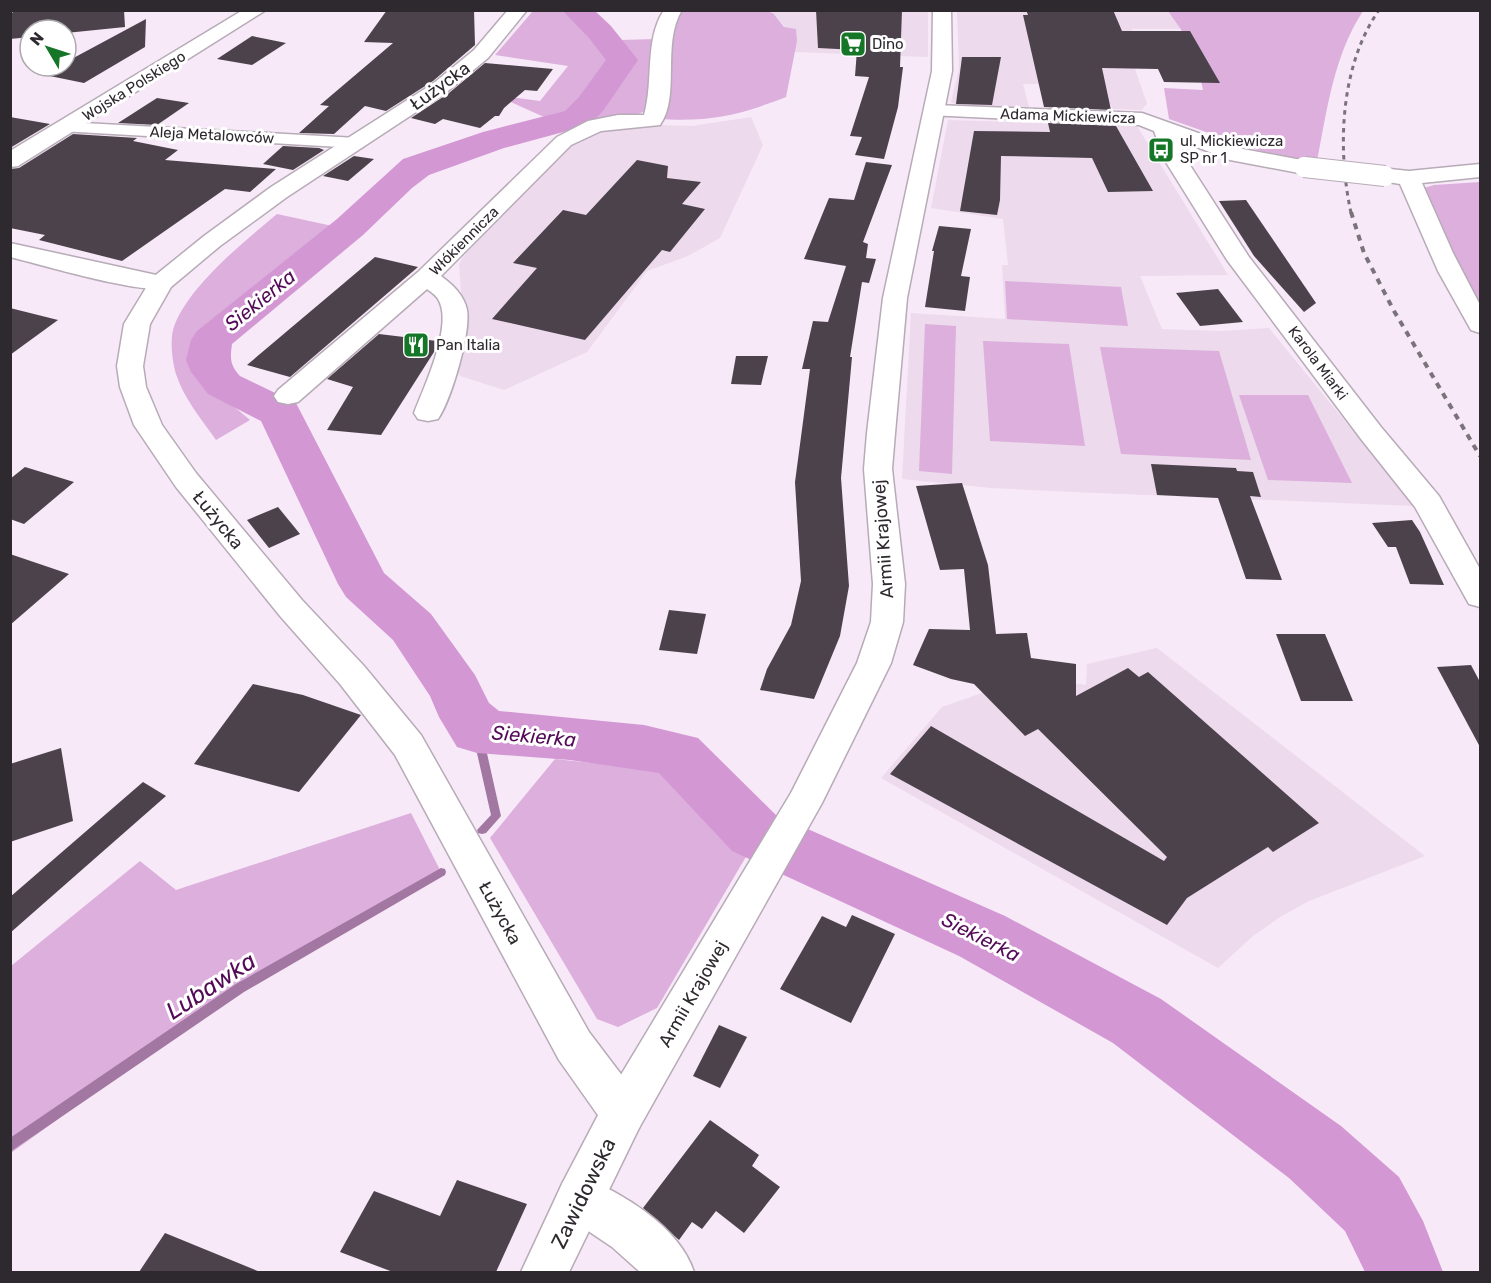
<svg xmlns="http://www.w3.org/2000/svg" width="1491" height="1283" viewBox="0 0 1491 1283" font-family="Rubik,sans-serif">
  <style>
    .built { fill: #eddaed }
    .green { fill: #dcafdd }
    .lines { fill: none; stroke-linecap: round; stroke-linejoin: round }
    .stream { fill: #a277a2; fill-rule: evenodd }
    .river { fill: #d398d4; fill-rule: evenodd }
    .building { fill: #4c424c }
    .pedestrian-casing { stroke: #b7abb7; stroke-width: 3 }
    .minor-casing { stroke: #b7abb7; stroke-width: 3 }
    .tertiary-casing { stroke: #b7abb7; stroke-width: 3 }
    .secondary-casing { stroke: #b7abb7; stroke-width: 3 }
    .pedestrian { fill: #fff; fill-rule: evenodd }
    .minor { fill: #fff; fill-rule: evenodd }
    .tertiary { fill: #fff; fill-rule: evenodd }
    .secondary { fill: #fff; fill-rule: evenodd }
    .rail-far1 { stroke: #7b737b; stroke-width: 3; stroke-dasharray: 4.5 4.5; stroke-linecap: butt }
    .rail { stroke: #7b737b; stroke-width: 4; stroke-dasharray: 6 6; stroke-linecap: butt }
    .minor-bridge-casing { stroke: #b7abb7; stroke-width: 22; stroke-linecap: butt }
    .minor-bridge { stroke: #fff; stroke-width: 20 }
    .labels { text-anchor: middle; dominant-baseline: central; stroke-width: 6; stroke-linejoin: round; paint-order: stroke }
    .far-poi-label { font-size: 15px; fill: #2e292e; stroke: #fff; text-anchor: start }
    .far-street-label { font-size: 15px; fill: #2e292e; stroke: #fff }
    .street-label { font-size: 18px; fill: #2e292e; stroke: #fff }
    .water-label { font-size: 20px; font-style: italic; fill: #530b57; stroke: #fff }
    .near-street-label { font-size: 21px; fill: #2e292e; stroke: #fff }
    .near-water-label { font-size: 24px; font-style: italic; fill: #530b57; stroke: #fff }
  </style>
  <rect width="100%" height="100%" fill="#f7e9f7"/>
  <g class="built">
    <path d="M774 10 928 11V57L794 52 797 41 773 13Z"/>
    <path d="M957 11H1168L1180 29H1132L1134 36 1135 69 1147 104 1141 110 1113 109 1102 91 1056 84H1023L1029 107 958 105 951 102 959 68Z"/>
    <path d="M751 117 763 145 720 238 688 256 647 271 587 352 504 390 460 376 453 363 464 329 459 264 463 257 541 172 579 135 628 124 692 126Z"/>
    <path d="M948 120 1137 126 1228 275 1140 276 1162 329 1221 331 1269 328 1414 506 1074 492 991 488 902 479 911 313 1005 319 1002 265H1008L1003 219 931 208Z"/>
    <path d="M1157 648 1425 856 1309 901 1280 917 1253 936 1218 968 881 778 942 707 1027 677 1086 685 1087 664Z"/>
  </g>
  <g class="green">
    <path d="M533 11H567C579 21 618 47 613 65 611 73 601 79 596 86 584 104 575 113 555 122L495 95 540 101 568 66 495 55Z"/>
    <path d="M681 11H766L773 13 784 27 796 29 797 41 786 97C740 115 710 122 659 119L667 46Z"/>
    <path d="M1168 11H1363C1334 55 1327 110 1317 161L1269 154 1169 119 1164 88 1203 90 1195 50Z"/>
    <path d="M656 39 647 110 632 117 576 128C589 116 631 74 628 57 628 51 623 45 620 40Z"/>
    <path d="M1480 182V310L1463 280 1424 188 1434 185Z"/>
    <path d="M277 214 337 227 252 297 202 343 199 366 208 385 250 420 216 440C202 420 183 397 176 374 172 360 169 337 175 324 191 284 245 241 277 214Z"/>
    <path d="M1005 281 1121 287 1128 326 1007 319Z"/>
    <path d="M925 324 956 326 952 474 919 471Z"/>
    <path d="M983 341 1069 344 1085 446 990 441Z"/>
    <path d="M1100 347 1219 351 1251 460 1121 454Z"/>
    <path d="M1239 395H1308L1352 483 1268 480Z"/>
    <path d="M555 759 658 770 747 855 657 1008 618 1027 597 1019 490 838Z"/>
    <path d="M411 813 441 872 240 988 11 1153V966L140 861 176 890Z"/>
  </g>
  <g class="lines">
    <g class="stream">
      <path d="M477 727 480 728 482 731 501 816 486 833 482 834 478 833 477 830 491 815 472 731 474 728Z"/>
      <path d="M441 868 445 869 446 872 445 875 244 992 10 1152V1138L236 984Z"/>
    </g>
    <path class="river" d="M562 10H594L611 26 638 60 603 111 589 125 504 148 429 175 412 188 363 235 232 344C230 359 230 365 240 376L296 403 384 573 431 614 475 675 489 703 499 711 644 725 698 738 776 815 1005 916 1161 999 1341 1126 1399 1177 1423 1221 1443 1272H1365L1345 1231 1289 1178 1113 1043 959 956 732 851 659 773 570 760 477 753 457 747 439 717 430 696 393 640 346 597 338 584 261 421 208 394 191 372 186 360 191 340 197 331 337 219 403 159 483 132 565 111 579 97 606 60 589 38Z"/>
  </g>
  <g class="building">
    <path d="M22 10H124L125 27 66 33V30H30V37L10 39V15L13 12Z"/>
    <path d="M387 10H474L475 45 433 81 386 111 365 106 334 134 299 133 329 106 320 105 393 43 364 42Z"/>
    <path d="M816 10H902L900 67H903L898 107 884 159 855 155 862 137 850 136 869 77 855 76 857 50 818 48Z"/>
    <path d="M1026 10H1113L1122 31H1190L1220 83 1164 82 1158 69 1102 68 1111 110 1044 107 1023 15H1028Z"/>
    <path d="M146 19 145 47 84 83 45 75 60 66H66V62Z"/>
    <path d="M252 36 286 43 252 65 217 59Z"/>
    <path d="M962 57H1001L992 105 956 104Z"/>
    <path d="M485 63 553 69 537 91 525 90 504 108 499 116H495L480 128 443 119 435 124 411 118 449 93Z"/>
    <path d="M157 98 189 103 157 125 118 123Z"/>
    <path d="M10 117 50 124 10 148Z"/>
    <path d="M1048 123 1116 126 1153 191 1108 192 1092 158 1001 156 1000 200 997 215 960 211 974 131 1050 132Z"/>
    <path d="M73 134 137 138 133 141 178 150 165 160 276 169 250 192 225 189 122 261 39 240 45 235 10 228V169L19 168Z"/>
    <path d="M283 146 319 148 324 150 293 170 263 164Z"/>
    <path d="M354 156 374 159 348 181 323 176Z"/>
    <path d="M637 160 668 166 667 178 701 182 682 204 705 209 670 252 662 250 585 340 492 319 537 268 513 263 563 210 586 215Z"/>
    <path d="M866 162 892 165 863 242 868 244 866 258 876 259 869 283 862 282 850 357H852L841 478 849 586 840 636 814 699 760 690 767 669 791 625 801 581 795 482 810 369H802L813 321 828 322 846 266 804 259 829 198 854 200Z"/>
    <path d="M1246 200 1316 303 1304 312 1254 256 1219 201Z"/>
    <path d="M939 226 971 229 961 276 970 277 965 311 925 307 934 251H932Z"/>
    <path d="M375 257 418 267 290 377 247 365Z"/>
    <path d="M1218 289 1243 322 1200 326 1176 293Z"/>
    <path d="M10 308 58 320 10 355Z"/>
    <path d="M379 334 437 341 434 352 381 435 327 430 353 387 327 379Z"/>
    <path d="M736 356H768L761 385 731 384Z"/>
    <path d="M1151 464 1236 468 1237 471 1253 472 1261 497 1250 496 1282 580 1246 579 1218 498 1157 495Z"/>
    <path d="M25 467 74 482 24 524 10 519V479Z"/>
    <path d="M962 483 988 565 996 634 1027 633 1031 658 1076 664V696L1128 668 1139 677 1148 672 1319 823 1273 852 1268 847 1187 898 1167 925 890 774 931 726 1164 861 1167 857 1038 729 1025 736 974 684 951 679 913 665 929 629 970 630 964 569 940 570 916 486Z"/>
    <path d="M278 507 300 534 269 548 247 520Z"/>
    <path d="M1412 520 1420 532 1444 585 1410 584 1396 547H1388L1372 523Z"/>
    <path d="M10 554 69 574 10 625Z"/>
    <path d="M669 610 706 614 697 654 659 650Z"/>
    <path d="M1276 634H1325L1353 701H1301Z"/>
    <path d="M1471 665 1480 682V747L1437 667Z"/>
    <path d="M253 684 303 695 361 715 299 792 194 764Z"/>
    <path d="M61 748 73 821 10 842V764Z"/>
    <path d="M143 782 166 796 10 933V897Z"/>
    <path d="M852 915 895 934 851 1023 780 989 822 916 846 927Z"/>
    <path d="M719 1025 747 1037 720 1088 693 1076Z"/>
    <path d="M710 1120 759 1155 752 1166 780 1187 744 1233 716 1211 702 1229 692 1222 679 1240 643 1208Z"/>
    <path d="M457 1180 527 1204 496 1272H393L340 1252 374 1191 440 1216Z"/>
    <path d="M165 1233 260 1272H139Z"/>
  </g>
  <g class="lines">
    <defs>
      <path id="pedestrian" d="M66 122 357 138 363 139 366 143 363 147 357 148 60 131 57 127 60 123Z"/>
      <g id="minor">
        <path d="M243 10H266L18 166 10 167V151Z"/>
        <path d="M664 10H682C661 44 681 96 660 125L601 131 571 145 441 276C453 285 464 295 467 310 471 333 451 400 438 419L428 421 418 419 414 413C424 387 454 324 438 299 436 295 431 292 427 289L298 402 288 404 278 402 274 396 278 390 418 272 557 137 588 121 618 115H644C654 81 644 40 664 10Z"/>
        <path d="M935 105 1142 113 1243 149 1312 162 1315 167 1312 172 1304 174 1230 160 1179 140 1186 159 1249 257 1381 427 1439 496 1480 569V607L1469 604 1415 507 1361 439 1227 260 1164 159 1154 131 1139 125 928 115 925 111 928 107Z"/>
        <path d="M1480 164V177L1422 183 1453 253 1480 305V333L1471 330 1438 271 1400 184 1382 181 1379 176 1382 171 1390 169 1409 171Z"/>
        <path d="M10 243 170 278 173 283 170 288C142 295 43 265 10 257Z"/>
        <path d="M579 1175C622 1193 679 1226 694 1272H640L612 1247 563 1214 556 1198 563 1182Z"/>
      </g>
      <path id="tertiary" d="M508 10H527L488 58 448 91 287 197 220 246 171 287 150 324 143 366 146 387 162 425 196 473 302 600 364 666 421 735 589 1032 639 1098 645 1113 639 1128 623 1134 607 1128 559 1060 395 755 340 684 280 616 176 487 134 425 120 387 117 366 124 324 152 278 204 236 271 187 434 83 474 50Z"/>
      <path id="secondary" d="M933 10H951L952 71 907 298 895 433 892 469 905 584 903 622 891 663 822 803 639 1128 569 1272H521L563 1182 607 1098 791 793 857 663 871 622 873 584 864 469 867 433 883 298 932 71Z"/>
    </defs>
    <use href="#pedestrian" class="pedestrian-casing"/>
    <use href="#minor" class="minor-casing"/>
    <use href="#tertiary" class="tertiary-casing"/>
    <use href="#secondary" class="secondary-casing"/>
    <use href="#pedestrian" class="pedestrian"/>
    <use href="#minor" class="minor"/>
    <use href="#tertiary" class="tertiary"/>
    <use href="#secondary" class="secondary"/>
    <path class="rail-far1" d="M1351 213C1337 148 1340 66 1379 10"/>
    <path class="rail" d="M1351 212 1364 253 1394 311 1480 456"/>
    <defs>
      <path id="minor-bridge" d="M1304 167 1385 176"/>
    </defs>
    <use href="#minor-bridge" class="minor-bridge-casing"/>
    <use href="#minor-bridge" class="minor-bridge"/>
  </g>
  <defs>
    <symbol id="supermarket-square" viewBox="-11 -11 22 22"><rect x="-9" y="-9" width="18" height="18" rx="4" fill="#157627" stroke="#fff"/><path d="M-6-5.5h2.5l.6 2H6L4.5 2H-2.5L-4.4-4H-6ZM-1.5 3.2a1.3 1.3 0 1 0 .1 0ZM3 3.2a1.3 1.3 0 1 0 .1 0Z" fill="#fff"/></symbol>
    <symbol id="bus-square" viewBox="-11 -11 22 22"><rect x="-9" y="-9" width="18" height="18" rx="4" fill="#157627" stroke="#fff"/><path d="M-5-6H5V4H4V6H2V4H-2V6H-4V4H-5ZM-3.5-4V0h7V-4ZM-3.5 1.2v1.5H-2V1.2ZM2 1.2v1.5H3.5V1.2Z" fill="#fff"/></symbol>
    <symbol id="restaurant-square" viewBox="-11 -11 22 22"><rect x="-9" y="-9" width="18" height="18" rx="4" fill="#157627" stroke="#fff"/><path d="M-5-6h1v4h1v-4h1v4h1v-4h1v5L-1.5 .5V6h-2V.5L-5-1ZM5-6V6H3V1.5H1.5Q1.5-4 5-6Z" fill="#fff"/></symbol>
  </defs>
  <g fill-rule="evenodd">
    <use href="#supermarket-square" x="838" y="29" width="30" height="30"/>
    <use href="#bus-square" x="1146" y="135" width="30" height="30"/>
    <use href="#restaurant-square" x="401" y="330" width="30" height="30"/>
  </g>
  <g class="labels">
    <g class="far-poi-label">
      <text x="872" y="44">Dino</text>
      <text x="1180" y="141">ul. Mickiewicza<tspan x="1180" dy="17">SP nr 1</tspan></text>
      <text x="436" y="345">Pan Italia</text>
    </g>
    <g class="far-street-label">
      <text transform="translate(134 86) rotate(-32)">Wojska Polskiego</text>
      <text transform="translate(1068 116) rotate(2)">Adama Mickiewicza</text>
      <text transform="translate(212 135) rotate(3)">Aleja Metalowców</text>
      <text transform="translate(464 241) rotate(-45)">Włókiennicza</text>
      <text transform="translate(1318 363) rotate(53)">Karola Miarki</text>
    </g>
    <g class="street-label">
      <text transform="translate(440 86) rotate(-36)">Łużycka</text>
      <text transform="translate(218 520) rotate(51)">Łużycka</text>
      <text transform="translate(883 539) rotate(-94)">Armii Krajowej</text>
      <text transform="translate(500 913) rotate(61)">Łużycka</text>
      <text transform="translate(693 994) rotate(-60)">Armii Krajowej</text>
    </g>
    <g class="water-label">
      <text transform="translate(260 300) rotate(-39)">Siekierka</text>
      <text transform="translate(534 736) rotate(5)">Siekierka</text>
      <text transform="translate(981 937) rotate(27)">Siekierka</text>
    </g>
    <g class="near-street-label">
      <text transform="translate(583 1193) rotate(-64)">Zawidowska</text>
    </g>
    <g class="near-water-label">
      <text transform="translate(211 986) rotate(-33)">Lubawka</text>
    </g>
  </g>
  <rect width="1491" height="1283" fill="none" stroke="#2e292e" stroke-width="24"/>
  <g transform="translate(48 48) rotate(309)"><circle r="28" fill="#ffffff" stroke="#aba9ab" stroke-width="1.5"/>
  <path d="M0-4.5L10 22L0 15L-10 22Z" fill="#157627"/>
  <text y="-9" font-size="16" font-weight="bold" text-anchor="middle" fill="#2e292e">N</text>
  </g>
</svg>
